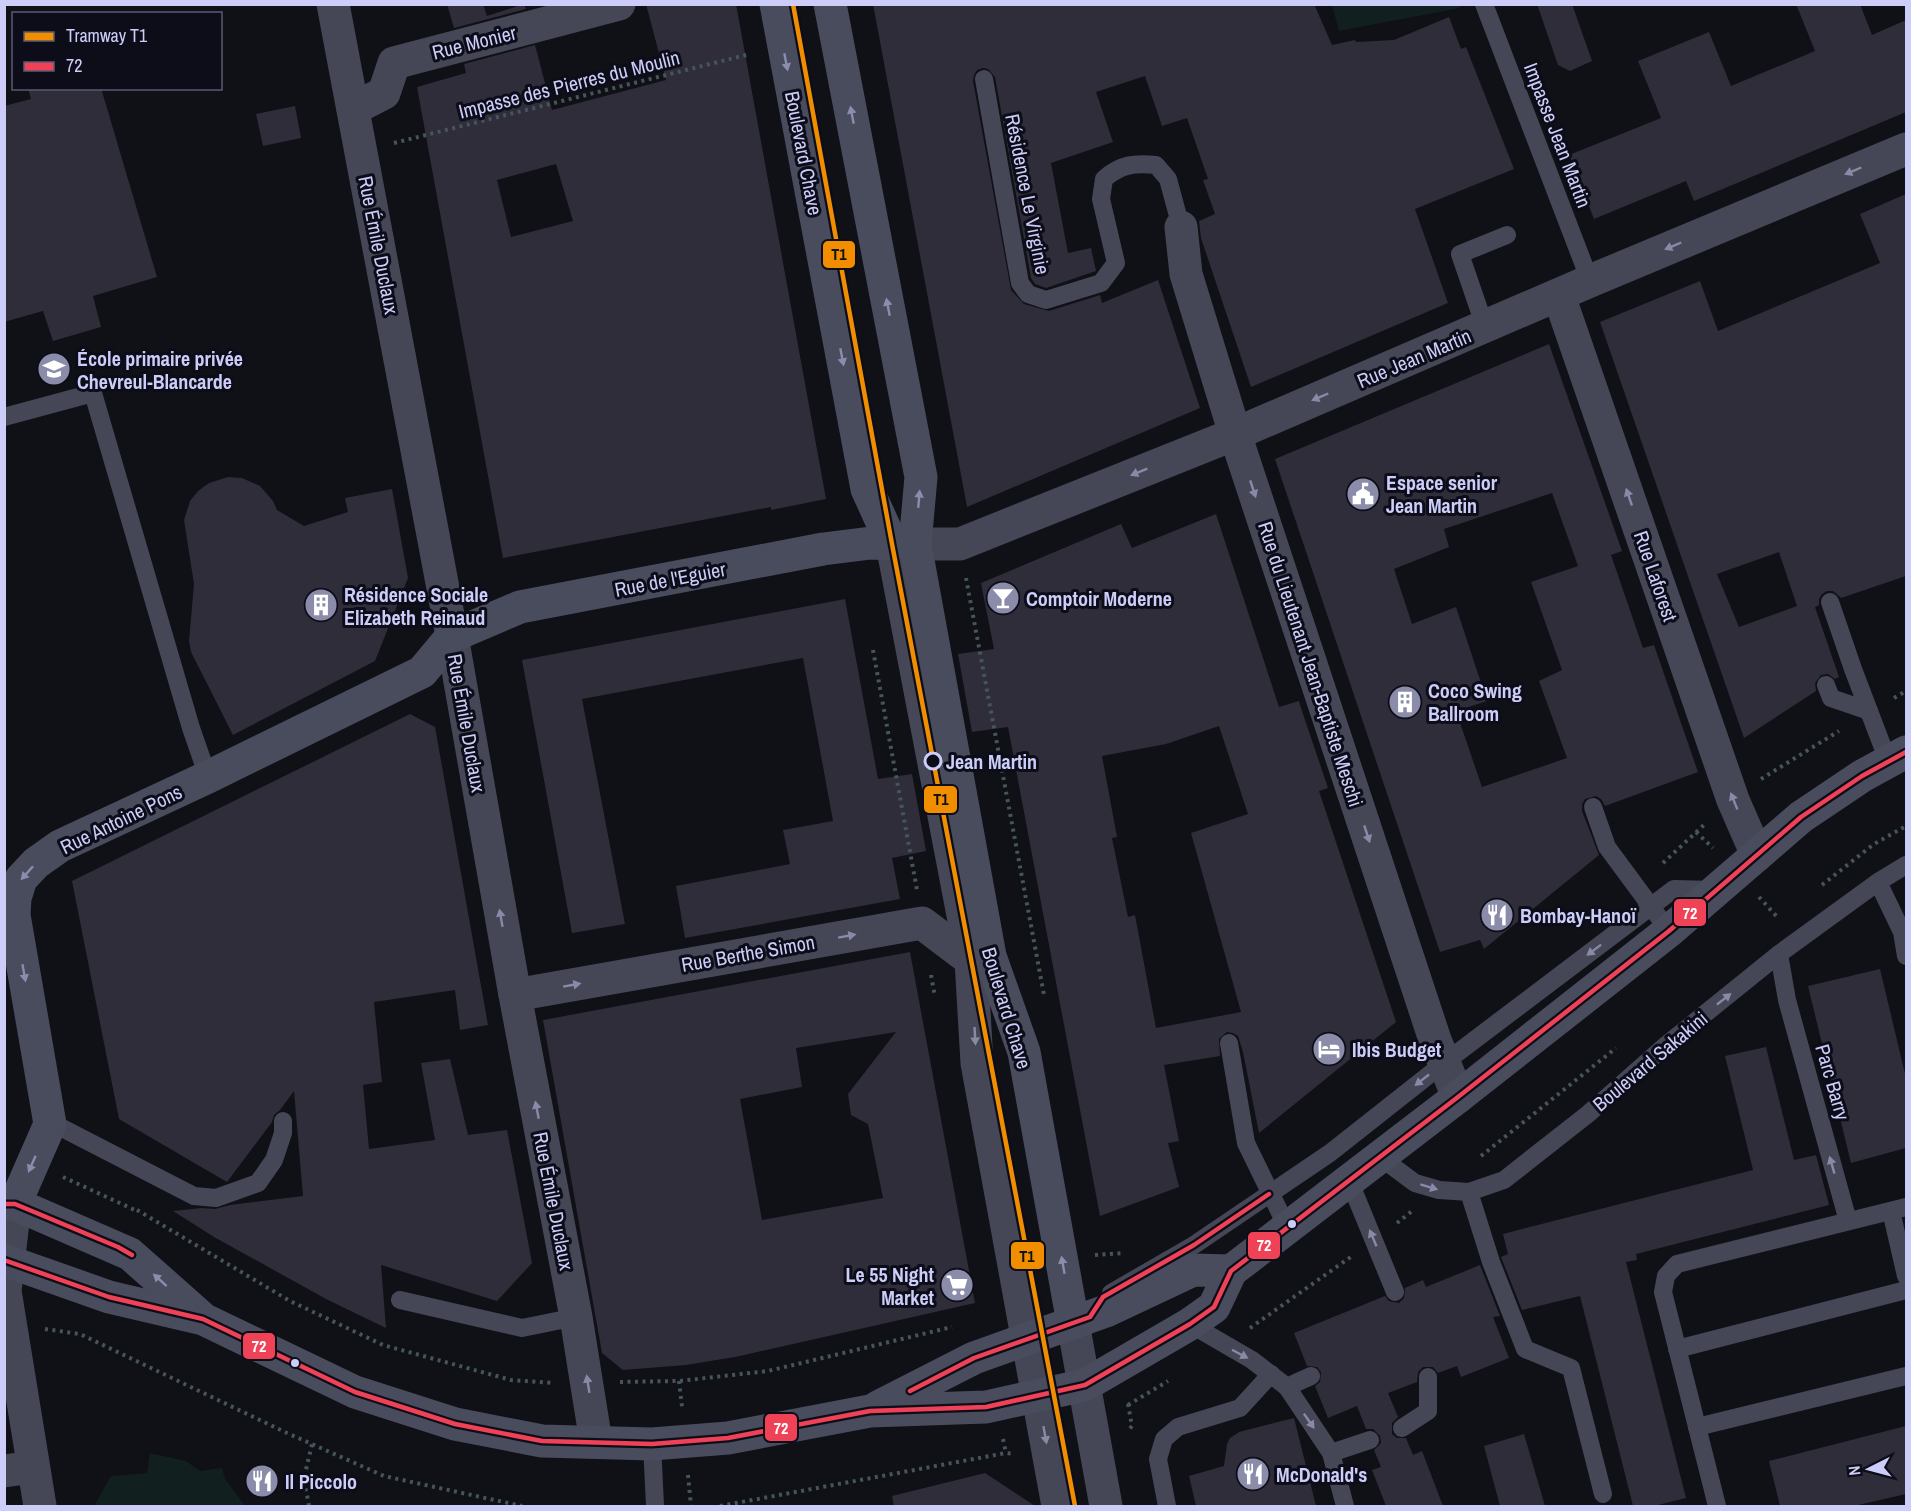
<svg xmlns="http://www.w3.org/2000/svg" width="1911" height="1511" viewBox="0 0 1911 1511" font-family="'Archivo Narrow',sans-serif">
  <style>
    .green { fill: #11201e }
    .building { fill: #2e2d39; fill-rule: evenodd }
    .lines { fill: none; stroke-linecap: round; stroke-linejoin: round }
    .path { stroke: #46545b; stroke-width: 4; stroke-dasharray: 3 4.5; stroke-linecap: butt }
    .lane { stroke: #464756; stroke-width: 18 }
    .street { stroke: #464756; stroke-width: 33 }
    .secondary { stroke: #484c5d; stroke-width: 33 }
    .bus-1-casing { stroke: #0d0d1a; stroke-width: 9 }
    .bus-1 { stroke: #f04256; stroke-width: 4.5 }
    .tram-1-casing { stroke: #0d0d1a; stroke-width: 9 }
    .tram-1 { stroke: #f18e00; stroke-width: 4.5 }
    .oneway { fill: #8a8dab }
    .oneway2 { fill: #898aa8 }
    .stop-dot { fill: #0d0d1a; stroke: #cccef9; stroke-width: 3 }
    .bus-dot { fill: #cccef9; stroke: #0d0d1a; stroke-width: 2 }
    .labels { text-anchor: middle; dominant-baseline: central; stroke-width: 6; stroke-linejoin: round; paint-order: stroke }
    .street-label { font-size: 20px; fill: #cccef9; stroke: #0d0d1a }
    .poi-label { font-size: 20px; font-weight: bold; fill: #cccef9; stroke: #0d0d1a; text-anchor: start }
    .stop-label { font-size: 20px; font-weight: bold; fill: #cccef9; stroke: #0d0d1a; text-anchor: start }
    .line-badge { stroke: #0d0d1a; stroke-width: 2 }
    .badge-label { font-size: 16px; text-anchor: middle; font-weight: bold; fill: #fff }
    .pale-badge-label { font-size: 16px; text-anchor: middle; font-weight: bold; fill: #111 }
  </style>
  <rect width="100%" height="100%" fill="#101017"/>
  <g class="green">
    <path d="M1458 4 1460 8 1339 31 1332 5Z"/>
    <path d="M150 1453 186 1461 200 1471 222 1468 225 1479 245 1506H94L111 1476 147 1473Z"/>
  </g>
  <g class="building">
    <path d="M447 4H483L487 16 524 4 526 9 454 28Z"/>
    <path d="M646 4H736L826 499 771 510V507L503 558 417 87 466 73 464 64 535 45 552 110 666 80ZM556 164 573 221 511 237 497 180Z"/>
    <path d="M873 4H1314L1332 45 1355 40 1356 42 1394 40 1449 17 1461 49 1466 47 1514 169 1415 209 1448 303 1251 387 1201 238 1199 221 1215 214 1203 180 1208 179 1187 118 1162 126 1145 76 1096 92 1113 142 1051 163 1068 253 1091 248 1096 271 1046 288 1035 284 1031 278 995 77 988 69 983 68 977 70 974 75 973 81 1011 290 1024 304 1049 311 1100 295 1102 303 1158 280 1200 408 967 507Z"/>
    <path d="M1537 4H1572L1592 61 1570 71 1558 65Z"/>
    <path d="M1796 4H1860L1872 35 1906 20V112L1694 201 1686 181 1594 219 1569 155 1661 118 1638 61 1709 32 1731 86 1815 51Z"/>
    <path d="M28 88H101L157 277 93 296 101 327 53 341 43 311 4 322V106L31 99Z"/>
    <path d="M295 106 301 138 263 146 256 114Z"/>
    <path d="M1906 194V576L1841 598 1833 591H1827L1822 594 1819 599V605L1815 607 1839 677 1835 679 1828 674 1821 675 1815 683 1816 691 1744 738 1600 322 1700 281 1718 331 1880 263 1860 214ZM1779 552 1797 606 1739 627 1717 574Z"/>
    <path d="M1549 344 1622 551 1611 555 1643 648 1654 645 1698 772 1605 806 1601 799 1596 796 1585 799 1582 804V811L1599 855 1484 949 1480 940 1440 952 1275 459ZM1552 493 1578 566 1531 582 1562 670 1539 681 1567 758 1482 787 1456 711 1487 701 1456 607 1412 624 1394 569 1449 547 1444 529Z"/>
    <path d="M228 477 242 478 260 486 273 501 277 510 304 526 348 512 345 498 392 489 408 578 375 661 233 735 191 652 189 641 194 584 184 520 190 501 198 491 209 483Z"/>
    <path d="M1216 514 1279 707 1299 701 1301 708 1328 788 1319 791 1396 1022 1259 1133 1243 1052 1238 1036 1233 1033 1227 1032 1219 1039 1220 1056 1164 1065 1179 1141 1168 1143 1179 1187 1100 1216 1008 727 972 732 958 654 994 649 981 583 1121 524 1132 548ZM1219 726 1248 814 1191 833 1241 1012 1156 1028 1135 915 1128 917 1112 838 1117 837 1102 756 1166 744Z"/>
    <path d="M845 599 878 779 912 774 926 851 892 858 900 899 685 938 676 886 790 864 783 830 833 821 803 658 582 699 625 924 572 933 522 660Z"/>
    <path d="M410 714 435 727 488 1025 460 1030 455 990 374 1002 382 1082 363 1085 369 1149 435 1140 421 1063 450 1059 468 1135 507 1130 532 1263 497 1301 381 1265 386 1328 328 1300 214 1237 173 1211 202 1208 215 1209 230 1205 303 1196 294 1091 280 1110 274 1115 272 1122 227 1182 119 1119 72 881Z"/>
    <path d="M910 952 975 1303 735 1357 686 1365 623 1370 602 1353 543 1020ZM896 1032 848 1094 851 1115 868 1124 883 1198 762 1220 740 1099 802 1087 796 1048Z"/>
    <path d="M1880 969 1906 1078V1148L1851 1163 1808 986Z"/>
    <path d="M1766 1047 1794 1160 1816 1155 1829 1205 1636 1254 1637 1260 1626 1262 1686 1498 1654 1506H1633L1580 1296 1522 1310 1501 1257 1508 1254 1503 1234 1753 1170 1725 1056Z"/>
    <path d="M1480 1265 1500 1316 1493 1317 1509 1358 1461 1377 1457 1366 1438 1373 1433 1367H1423L1418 1372 1417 1382 1388 1393 1398 1417 1392 1423V1434L1397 1438H1406L1413 1455 1422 1451 1443 1506H1386L1372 1470 1381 1467 1374 1450 1381 1443 1380 1436 1373 1429H1366L1357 1406 1328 1418 1315 1386 1320 1382 1321 1372 1317 1367 1307 1366 1294 1333 1385 1296 1389 1301 1399 1303 1404 1298 1405 1288 1423 1280 1426 1287Z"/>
    <path d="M1294 1418 1316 1506H1196L1189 1476 1224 1466 1227 1444 1230 1438 1239 1432Z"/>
    <path d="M1906 1426V1494L1854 1506H1780L1769 1461Z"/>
    <path d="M1524 1434 1545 1506H1500L1484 1446Z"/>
    <path d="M985 1473 1035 1506H894L892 1496Z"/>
  </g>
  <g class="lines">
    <g class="path">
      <path d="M394 143 750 54"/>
      <path d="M966 578 1044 995"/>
      <path d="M873 650 917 890"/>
      <path d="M1894 698 1906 691"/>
      <path d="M1761 779 1839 731"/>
      <path d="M1696 832 1713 848"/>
      <path d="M1663 863 1706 823"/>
      <path d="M1822 885 1874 844 1906 826"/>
      <path d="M1759 897 1779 919"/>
      <path d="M931 975 935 997"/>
      <path d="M1481 1156 1616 1048"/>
      <path d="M63 1177 137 1211"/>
      <path d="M137 1210 290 1301 383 1345 511 1380 553 1383"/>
      <path d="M1397 1223 1412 1211"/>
      <path d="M1095 1255 1123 1253"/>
      <path d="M1250 1328 1352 1256"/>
      <path d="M45 1329 80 1334 287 1433 384 1476 522 1506"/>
      <path d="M679 1381 682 1407"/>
      <path d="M620 1382 679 1381 768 1371 952 1327"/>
      <path d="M1128 1404 1132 1426 1128 1431"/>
      <path d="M1128 1405 1168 1381"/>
      <path d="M1003 1439 1006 1453"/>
      <path d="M688 1475 691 1506"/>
      <path d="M309 1506 304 1478 312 1444"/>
      <path d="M720 1506 1006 1453 1014 1454"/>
    </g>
    <g class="lane">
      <path d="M1484 4 1590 281"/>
      <path d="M984 79 1020 283 1028 294 1046 300 1101 283 1116 263 1101 199 1104 179C1121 164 1134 163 1156 165L1168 179 1181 227"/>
      <path d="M1485 327 1460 254 1507 235"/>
      <path d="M4 417 93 393 191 728 208 777"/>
      <path d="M1830 602 1853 669 1888 761"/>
      <path d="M1826 685 1831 698 1869 711"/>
      <path d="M1593 807 1607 847 1669 931"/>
      <path d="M1878 882 1902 932 1906 956"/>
      <path d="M1779 954 1787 1000 1848 1221"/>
      <path d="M1229 1043 1246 1143 1288 1229"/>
      <path d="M50 1124 64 1129 194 1196 216 1198 258 1183 274 1160 283 1133V1121"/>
      <path d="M1380 1157 1415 1183 1439 1190 1469 1192 1504 1180 1588 1114 1665 1046 1779 954 1878 882 1906 865"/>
      <path d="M1349 1180 1395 1292"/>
      <path d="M1469 1192 1491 1262 1525 1349 1571 1368 1603 1494"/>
      <path d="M1891 1211 1906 1276"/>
      <path d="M1111 1293 1194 1245 1330 1153 1444 1063 1674 889 1715 890"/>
      <path d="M400 1300 522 1328 576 1317"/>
      <path d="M1190 1324 1252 1360 1287 1387 1311 1376"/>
      <path d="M1677 1349 1906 1290"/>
      <path d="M1287 1387 1331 1453 1345 1506"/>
      <path d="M1697 1427 1906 1376"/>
      <path d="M1402 1428 1428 1411V1377"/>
      <path d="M652 1444 655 1506"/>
      <path d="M1331 1453 1370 1440"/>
      <path d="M1167 1506 1158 1459 1164 1439 1178 1427 1240 1408 1271 1374"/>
      <path d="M1717 1506 1663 1292 1666 1276 1677 1264 1906 1207"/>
    </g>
    <g class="street">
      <path d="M333 4 452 636 515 995 576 1317 596 1442"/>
      <path d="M353 109 384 93 394 63 619 4"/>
      <path d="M1181 227 1186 274 1235 434 1435 1040 1458 1097"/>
      <path d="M1559 296 1733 800 1757 855"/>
      <path d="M515 995 922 923 971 960"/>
      <path d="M15 1204 5 1291 40 1506"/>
      <path d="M1073 1323 1106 1506"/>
      <path d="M4 1471 33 1467"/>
      <path d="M1058 1506 977 1063 971 960 963 915 892 544H960L1235 434 1590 281 1906 149"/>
    </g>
    <g class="secondary">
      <path d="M830 4 921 477 915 544 990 956 1024 1052 1073 1323"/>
      <path d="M4 1204H15L130 1254 200 1316"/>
      <path d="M15 1204 50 1124 14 915 15 898 21 879 36 863 60 846 208 777 422 672 452 636 520 607 823 549 871 543 892 544 867 489 776 4"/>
      <path d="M4 1260 109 1297 203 1319 355 1392 455 1424 542 1441 652 1444 728 1438 870 1411 986 1407 1085 1385 1190 1324 1214 1307 1231 1271 1458 1097 1669 931 1801 817 1862 776 1906 752"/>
      <path d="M878 1407 974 1358 1106 1311 1193 1270 1231 1271"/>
    </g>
    <defs>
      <g id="bus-1">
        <path d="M4 1204H15L118 1247 132 1255"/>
        <path d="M4 1260 109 1297 203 1319 355 1392 455 1424 542 1441 652 1444 728 1438 870 1411 986 1407 1085 1385 1190 1324 1214 1307 1231 1271 1458 1097 1669 931 1801 817 1862 776 1906 752"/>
        <path d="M910 1391 974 1358 1090 1317 1103 1297 1194 1245 1269 1194"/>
      </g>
    </defs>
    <use href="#bus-1" class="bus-1-casing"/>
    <use href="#bus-1" class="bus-1"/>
    <defs>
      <path id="tram-1" d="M793 4 892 544 1075 1506"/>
    </defs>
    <use href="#tram-1" class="tram-1-casing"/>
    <use href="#tram-1" class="tram-1"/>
  </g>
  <defs><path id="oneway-solid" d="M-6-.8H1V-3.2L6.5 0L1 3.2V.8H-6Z" transform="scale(1.5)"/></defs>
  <g class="oneway">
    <use href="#oneway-solid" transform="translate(786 62) rotate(79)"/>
    <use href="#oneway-solid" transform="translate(852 115) rotate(-101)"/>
    <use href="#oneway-solid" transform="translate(888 307) rotate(-101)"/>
    <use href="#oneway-solid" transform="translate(842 357) rotate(79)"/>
    <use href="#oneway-solid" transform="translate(919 499) rotate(-85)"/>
    <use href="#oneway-solid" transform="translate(27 873) rotate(132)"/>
    <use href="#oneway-solid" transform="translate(24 973) rotate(80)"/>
    <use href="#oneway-solid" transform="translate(32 1164) rotate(114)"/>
    <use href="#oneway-solid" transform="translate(1063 1265) rotate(-100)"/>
    <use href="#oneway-solid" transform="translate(160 1280) rotate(-138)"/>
  </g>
  <g class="oneway2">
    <use href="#oneway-solid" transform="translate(1853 171) rotate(157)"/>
    <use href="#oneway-solid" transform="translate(1673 246) rotate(157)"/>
    <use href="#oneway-solid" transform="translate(1320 397) rotate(157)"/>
    <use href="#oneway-solid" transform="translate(1139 472) rotate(158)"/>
    <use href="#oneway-solid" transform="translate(1253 489) rotate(72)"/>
    <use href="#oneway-solid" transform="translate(1629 497) rotate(-109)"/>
    <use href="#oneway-solid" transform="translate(1734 801) rotate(-112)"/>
    <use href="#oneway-solid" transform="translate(1367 834) rotate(72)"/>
    <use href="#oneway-solid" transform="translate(501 918) rotate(-100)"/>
    <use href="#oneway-solid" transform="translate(847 936) rotate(-10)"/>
    <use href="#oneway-solid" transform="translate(1594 950) rotate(143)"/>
    <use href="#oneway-solid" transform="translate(572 985) rotate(-10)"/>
    <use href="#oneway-solid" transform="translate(1724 999) rotate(-38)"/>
    <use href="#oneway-solid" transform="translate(975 1036) rotate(87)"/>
    <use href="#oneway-solid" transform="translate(1422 1080) rotate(142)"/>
    <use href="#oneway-solid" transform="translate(537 1110) rotate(-101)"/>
    <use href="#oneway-solid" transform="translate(1832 1165) rotate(-106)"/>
    <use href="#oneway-solid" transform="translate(1429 1187) rotate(17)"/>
    <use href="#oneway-solid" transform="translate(1373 1238) rotate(-113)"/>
    <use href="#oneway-solid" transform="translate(1240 1354) rotate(28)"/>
    <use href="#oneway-solid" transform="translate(588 1384) rotate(-99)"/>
    <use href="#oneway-solid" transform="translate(1309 1421) rotate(55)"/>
    <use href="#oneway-solid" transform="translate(1045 1435) rotate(80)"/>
  </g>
  <defs>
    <symbol id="school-disc" viewBox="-11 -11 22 22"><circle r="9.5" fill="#8a8caa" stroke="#0d0d1a"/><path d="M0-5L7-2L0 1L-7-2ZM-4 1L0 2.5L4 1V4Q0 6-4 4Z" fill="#fff"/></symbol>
    <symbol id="civic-disc" viewBox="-11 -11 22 22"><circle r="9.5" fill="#8a8caa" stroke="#0d0d1a"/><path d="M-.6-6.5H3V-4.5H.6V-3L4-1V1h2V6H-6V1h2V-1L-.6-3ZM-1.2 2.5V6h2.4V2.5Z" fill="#fff"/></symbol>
    <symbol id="bar-disc" viewBox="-11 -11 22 22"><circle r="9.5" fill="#8a8caa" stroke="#0d0d1a"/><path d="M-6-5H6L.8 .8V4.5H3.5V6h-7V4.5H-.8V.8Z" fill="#fff"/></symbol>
    <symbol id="building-disc" viewBox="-11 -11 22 22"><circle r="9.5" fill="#8a8caa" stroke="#0d0d1a"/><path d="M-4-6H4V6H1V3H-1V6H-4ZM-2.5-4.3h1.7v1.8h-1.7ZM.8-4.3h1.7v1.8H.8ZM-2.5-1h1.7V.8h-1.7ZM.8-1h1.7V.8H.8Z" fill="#fff"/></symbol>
    <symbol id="restaurant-disc" viewBox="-11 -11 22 22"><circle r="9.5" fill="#8a8caa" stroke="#0d0d1a"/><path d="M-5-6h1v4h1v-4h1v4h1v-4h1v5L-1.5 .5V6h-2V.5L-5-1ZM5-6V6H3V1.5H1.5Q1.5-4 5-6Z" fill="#fff"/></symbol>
    <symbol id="hotel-disc" viewBox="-11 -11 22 22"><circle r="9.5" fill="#8a8caa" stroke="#0d0d1a"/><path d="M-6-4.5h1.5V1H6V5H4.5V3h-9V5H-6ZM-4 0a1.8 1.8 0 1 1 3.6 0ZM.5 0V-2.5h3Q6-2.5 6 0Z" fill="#fff"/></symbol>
    <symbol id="supermarket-disc" viewBox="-11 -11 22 22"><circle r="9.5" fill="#8a8caa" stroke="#0d0d1a"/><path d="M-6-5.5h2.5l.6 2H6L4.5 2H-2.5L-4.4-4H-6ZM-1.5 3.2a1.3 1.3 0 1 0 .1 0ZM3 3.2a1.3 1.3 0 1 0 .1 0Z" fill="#fff"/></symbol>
  </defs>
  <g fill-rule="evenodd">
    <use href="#school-disc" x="35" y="350" width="38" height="38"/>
    <use href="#civic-disc" x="1344" y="475" width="38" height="38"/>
    <use href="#bar-disc" x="984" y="579" width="38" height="38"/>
    <use href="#building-disc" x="302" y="586" width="38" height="38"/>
    <use href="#building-disc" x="1386" y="683" width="38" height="38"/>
    <use href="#restaurant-disc" x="1478" y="896" width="38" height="38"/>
    <use href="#hotel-disc" x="1310" y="1030" width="38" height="38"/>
    <use href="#supermarket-disc" x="938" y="1266" width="38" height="38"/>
    <use href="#restaurant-disc" x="1234" y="1455" width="38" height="38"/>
    <use href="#restaurant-disc" x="243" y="1462" width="38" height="38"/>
  </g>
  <circle class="stop-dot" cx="933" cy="761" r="8"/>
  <g class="bus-dot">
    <circle cx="1292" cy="1224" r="5"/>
    <circle cx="295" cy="1363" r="5"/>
  </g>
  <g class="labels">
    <g class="street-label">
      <text transform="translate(474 42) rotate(-14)">Rue Monier</text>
      <text transform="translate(569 84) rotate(-14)">Impasse des Pierres du Moulin</text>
      <text transform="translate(1558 135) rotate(69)">Impasse Jean Martin</text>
      <text transform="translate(804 153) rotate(79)">Boulevard Chave</text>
      <text transform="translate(1028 194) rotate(79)">Résidence Le Virginie</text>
      <text transform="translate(379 245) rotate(79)">Rue Émile Duclaux</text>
      <text transform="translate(1414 358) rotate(-23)">Rue Jean Martin</text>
      <text transform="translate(1656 576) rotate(71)">Rue Laforest</text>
      <text transform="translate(670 579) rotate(-11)">Rue de l'Eguier</text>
      <text transform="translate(1311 664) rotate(72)">Rue du Lieutenant Jean-Baptiste Meschi</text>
      <text transform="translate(467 723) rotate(80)">Rue Émile Duclaux</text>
      <text transform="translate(121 819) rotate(-26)">Rue Antoine Pons</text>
      <text transform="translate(748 953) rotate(-10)">Rue Berthe Simon</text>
      <text transform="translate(1007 1008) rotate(73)">Boulevard Chave</text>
      <text transform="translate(1650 1061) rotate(-40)">Boulevard Sakakini</text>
      <text transform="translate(1833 1082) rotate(74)">Parc Barry</text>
      <text transform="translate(554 1201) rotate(79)">Rue Émile Duclaux</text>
    </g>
    <g class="poi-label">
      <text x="77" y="358">École primaire privée<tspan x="77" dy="23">Chevreul-Blancarde</tspan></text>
      <text x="1386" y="482">Espace senior<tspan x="1386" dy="23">Jean Martin</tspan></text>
      <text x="344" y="594">Résidence Sociale<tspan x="344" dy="23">Elizabeth Reinaud</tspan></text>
      <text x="1026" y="598">Comptoir Moderne</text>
      <text x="1428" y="690">Coco Swing<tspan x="1428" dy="23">Ballroom</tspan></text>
      <text x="1520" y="915">Bombay-Hanoï</text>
      <text x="1352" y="1049">Ibis Budget</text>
      <text x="934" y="1274" text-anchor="end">Le 55 Night<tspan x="934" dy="23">Market</tspan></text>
      <text x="1276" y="1474">McDonald's</text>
      <text x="285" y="1481">Il Piccolo</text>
    </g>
    <g class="stop-label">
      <text x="946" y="761">Jean Martin</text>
    </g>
  </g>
  <g class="line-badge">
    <rect x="822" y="240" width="34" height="29" rx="6" fill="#f18e00"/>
    <rect x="923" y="785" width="35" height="29" rx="6" fill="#f18e00"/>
    <rect x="1673" y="898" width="34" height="29" rx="6" fill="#f04256"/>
    <rect x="1247" y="1231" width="34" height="29" rx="6" fill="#f04256"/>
    <rect x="1010" y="1241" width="35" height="29" rx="6" fill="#f18e00"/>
    <rect x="242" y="1332" width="34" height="28" rx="6" fill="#f04256"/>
    <rect x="764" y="1413" width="34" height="29" rx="6" fill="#f04256"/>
  </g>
  <g class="badge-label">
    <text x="1690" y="919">72</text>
    <text x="1264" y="1251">72</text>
    <text x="259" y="1352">72</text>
    <text x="781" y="1434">72</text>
  </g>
  <g class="pale-badge-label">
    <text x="839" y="260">T1</text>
    <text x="941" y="805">T1</text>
    <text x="1027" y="1262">T1</text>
  </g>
  <rect width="1911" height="1511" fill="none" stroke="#cccef9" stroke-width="12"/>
  <rect x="12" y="12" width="210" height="78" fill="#0d0d1a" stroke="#595a73" stroke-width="1.5"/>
  <rect x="24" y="32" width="30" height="9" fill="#f18e00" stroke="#595a73" stroke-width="1.5"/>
  <text x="66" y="42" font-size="18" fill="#cccef9">Tramway T1</text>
  <rect x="24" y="62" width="30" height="9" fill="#f04256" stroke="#595a73" stroke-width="1.5"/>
  <text x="66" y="72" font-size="18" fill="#cccef9">72</text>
  <g transform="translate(1869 1469) rotate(264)" stroke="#0d0d1a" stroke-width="4.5" paint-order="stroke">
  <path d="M0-4.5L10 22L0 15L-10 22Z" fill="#cccef9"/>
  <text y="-9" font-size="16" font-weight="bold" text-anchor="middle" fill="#cccef9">N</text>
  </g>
</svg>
